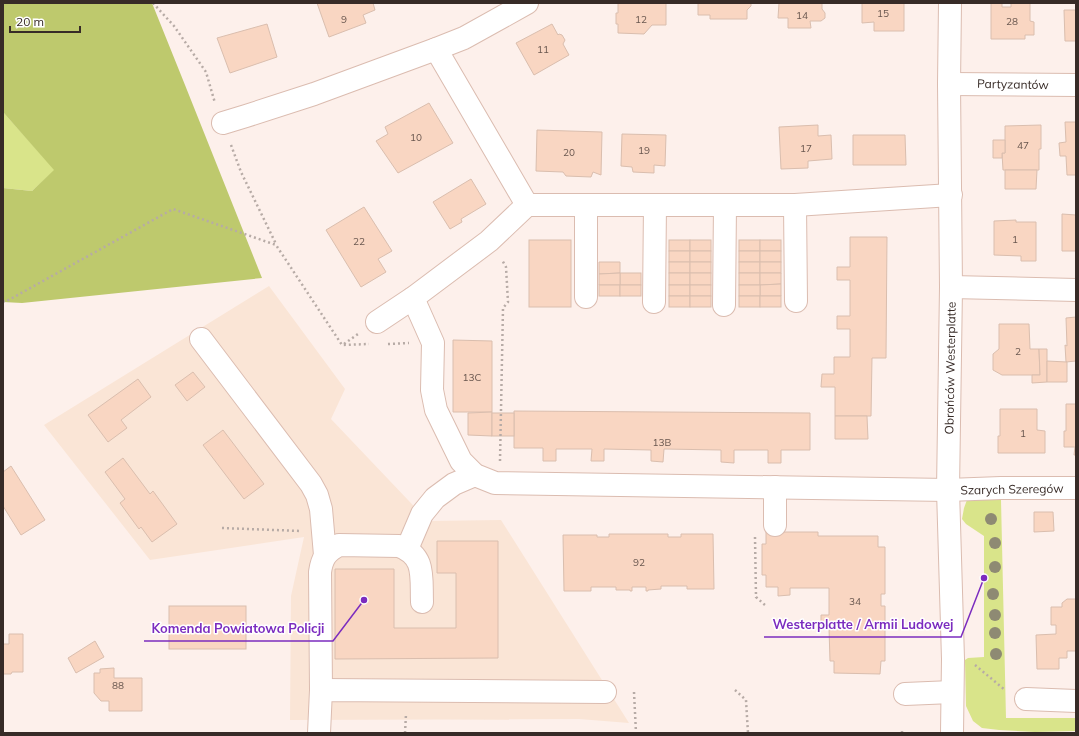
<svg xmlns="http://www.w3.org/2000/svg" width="1079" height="736" viewBox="0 0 1079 736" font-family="Mulish,sans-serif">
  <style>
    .commercial { fill: #fae5d6 }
    .green { fill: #d9e48a }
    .forest { fill: #bec96d }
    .building { fill: #f9d6c2; stroke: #dabeae }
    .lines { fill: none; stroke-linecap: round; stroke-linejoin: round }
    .minor-casing { stroke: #dbbcb0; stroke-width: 24 }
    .path { stroke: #b7aba6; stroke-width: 2.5; stroke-dasharray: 2 3; stroke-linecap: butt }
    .minor { stroke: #fff; stroke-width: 22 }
    .tree { fill: #8e8a73 }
    .labels { text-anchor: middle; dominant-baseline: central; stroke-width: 3; stroke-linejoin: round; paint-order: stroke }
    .number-label { font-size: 10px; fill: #68564e }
    .street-label { font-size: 12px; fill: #372b27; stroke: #fff }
    .leader { fill: none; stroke: #7b2cbf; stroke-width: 1.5 }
    .callout-dot { fill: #7b2cbf; stroke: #fff; stroke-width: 1.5 }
    .callout-label { font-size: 13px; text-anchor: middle; font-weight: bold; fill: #7b2cbf; stroke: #fff; stroke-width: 3; stroke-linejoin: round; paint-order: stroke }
  </style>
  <rect width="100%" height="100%" fill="#fdf0eb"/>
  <path class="commercial" d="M269 286 345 389 331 419 428 521 501 520 629 723 579 719 290 720 291 596 304 537 150 560 44 425Z"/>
  <g class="green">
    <path d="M3 112 55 170 32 191 3 188Z"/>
    <path d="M971 489 1001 500 1006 718H1076V731L1035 732 999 730 982 728 973 721 966 706 965 660 968 658 984 657V536L966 524 962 519 964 508Z"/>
  </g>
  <path class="forest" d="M3 3H152L185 85 262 278 22 303 3 302V188L32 191 54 170 3 112Z"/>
  <g class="building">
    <path d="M317 3H373L375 10 363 15 366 23 329 37Z"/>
    <path d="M618 3H666V25H652L644 34 618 33V24H616V13H618Z"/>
    <path d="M698 3H751V6L747 10V19H710V15H698Z"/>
    <path d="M779 3H822V9L825 13V18L821 21H810L811 28H788V18H778Z"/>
    <path d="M862 3H904V31H874V22L862 23Z"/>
    <path d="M991 3H1002V7H1011V3H1030V21L1034 22V35H1025V39H991Z"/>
    <path d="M1064 10H1076V41H1065Z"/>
    <path d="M267 24 277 57 230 73 217 38Z"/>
    <path d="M552 24 558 35 559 34 562 35 565 40 563 44 569 55 534 75 516 43Z"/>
    <path d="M429 103 453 143 398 173 376 141 388 134 385 127Z"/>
    <path d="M1065 122H1076V175H1067L1066 156H1060L1059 143 1066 142Z"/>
    <path d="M818 125V136L831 135 832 159 808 161V168L781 169 779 127Z"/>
    <path d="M1041 125V149H1039V170H1003L1002 153H1005V126Z"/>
    <path d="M537 130 602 132 601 175 593 172 591 177 566 176 563 172 536 171Z"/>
    <path d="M622 134 666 135 665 166 654 165V173L633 172 632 167 621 166Z"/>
    <path d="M853 135H905L906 165H853Z"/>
    <path d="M993 140H1005V153H1002V158H993Z"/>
    <path d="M1005 170H1037L1036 189H1005Z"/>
    <path d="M471 179 486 204 461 219 462 222 450 229 433 202Z"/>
    <path d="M364 207 392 251 378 259 386 272 361 287 326 230Z"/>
    <path d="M1062 214 1076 215V251H1062Z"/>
    <path d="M1016 220V222H1036V261H1021V256L994 255V221Z"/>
    <path d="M850 237H887L886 358H872L871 416H835V387H821L822 374H834V357H850V329H837V316H850V280H837V267H850Z"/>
    <rect x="529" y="240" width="42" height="67"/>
    <rect x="669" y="240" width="21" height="11"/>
    <rect x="690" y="240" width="21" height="11"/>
    <rect x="739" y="240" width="21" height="11"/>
    <rect x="760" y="240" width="21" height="11"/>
    <rect x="669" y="251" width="21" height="11"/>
    <rect x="690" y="251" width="21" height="11"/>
    <rect x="739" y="251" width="21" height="11"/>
    <rect x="760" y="251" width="21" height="11"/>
    <path d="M599 262H620V273L599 274Z"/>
    <rect x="669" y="262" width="21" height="11"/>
    <rect x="690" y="262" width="21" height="11"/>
    <rect x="739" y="262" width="21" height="11"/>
    <rect x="760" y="262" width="21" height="11"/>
    <rect x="620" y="273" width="21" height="12"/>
    <path d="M620 273V285H599V274Z"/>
    <rect x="669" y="273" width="21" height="12"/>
    <rect x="690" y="273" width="21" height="12"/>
    <rect x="739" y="273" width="21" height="12"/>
    <path d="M760 273H781V284L760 285Z"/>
    <path d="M781 284V296H760V285Z"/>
    <rect x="599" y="285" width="21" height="11"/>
    <rect x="620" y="285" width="21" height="11"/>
    <rect x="669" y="285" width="21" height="11"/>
    <rect x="690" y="285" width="21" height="11"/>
    <rect x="739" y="285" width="21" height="11"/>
    <rect x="669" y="296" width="21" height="11"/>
    <rect x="690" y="296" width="21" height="11"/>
    <rect x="739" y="296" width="21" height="11"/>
    <rect x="760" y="296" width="21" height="11"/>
    <path d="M1076 317V361L1066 362 1065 345 1067 346 1066 318Z"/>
    <path d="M999 324H1029L1030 349H1039L1040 375H1002L993 370V354L999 349Z"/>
    <path d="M453 340 492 341V412H453Z"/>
    <path d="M1039 349H1047V382L1032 383V375H1040Z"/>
    <path d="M1047 361 1067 362V382H1047Z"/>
    <path d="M193 372 205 387 187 401 175 385Z"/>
    <path d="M138 379 151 397 121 420 127 428 108 442 88 415Z"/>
    <path d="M1066 404H1076V455H1074L1075 447H1064V431H1066Z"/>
    <path d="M1000 409H1037V430L1045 431V453H998V436H1000Z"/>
    <path d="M514 411 810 413V450H781V463H768V450H734V463L721 462V450L664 449 663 462 651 461V450L604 449V461H591L592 449H556V461H543V448H514Z"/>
    <path d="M492 412V436L468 435V413Z"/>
    <rect x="492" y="413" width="22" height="23"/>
    <path d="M835 416H867L868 439H835Z"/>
    <path d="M223 430 264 484 244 499 203 445Z"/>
    <path d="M123 458 150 494 153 491 177 524 152 542 141 527 139 529 120 503 125 499 105 472Z"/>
    <path d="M11 466 45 520 21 535 3 506V472Z"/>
    <path d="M1034 512H1053L1054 531 1034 532Z"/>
    <path d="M766 532H818V536H878V547H885V594H881V606H885V661H881L880 674 834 673V661H830L829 628H821V615H829V588H790V595L778 596V587H766V575H762V544H766Z"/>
    <path d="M609 534H668V537H681V534H713L714 589H687V586H661V589L648 590V591H646V587H632V591H630V590H616V587H591V591H564L563 535H597V537H609Z"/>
    <path d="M437 541H498V658L335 659V569H394V628H456V573H437Z"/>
    <path d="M1067 599H1076V651H1067V658H1059V669H1037L1036 635 1056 634V625H1051V607H1062V603Z"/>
    <rect x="169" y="606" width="77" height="43"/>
    <path d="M9 634H23V672H12L11 674H3V644H9Z"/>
    <path d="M95 641 104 657 76 673 68 658Z"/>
    <path d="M114 668V678H142V711H109V701H101L94 693V673H100V669Z"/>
  </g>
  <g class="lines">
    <defs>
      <g id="minor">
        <path d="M950 3 949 84 951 287 948 490 953 659 952 733"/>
        <path d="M436 49 527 205"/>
        <path d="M949 84 1076 85"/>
        <path d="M223 123 246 116 314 94 436 49 464 38 527 3"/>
        <path d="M586 205V297"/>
        <path d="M795 205 796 301"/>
        <path d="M951 287 1076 290"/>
        <path d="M413 298 433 343 432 390 436 410 461 461 475 475 495 483 948 490 1001 488H1076"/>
        <path d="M654 302 655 205"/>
        <path d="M724 305 725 206"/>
        <path d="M377 322 413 298 489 241 527 205H795L951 195"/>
        <path d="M201 339 311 484 317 495 321 509 325 555"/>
        <path d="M775 525V487"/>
        <path d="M407 549 422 514 435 498 454 484 475 475"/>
        <path d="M321 690 320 572C322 558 326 552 339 545L399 546C426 556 421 577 422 602"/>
        <path d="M905 694 952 692"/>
        <path d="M1026 699 1076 701"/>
        <path d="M319 733 321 690 605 692"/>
      </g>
    </defs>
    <use href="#minor" class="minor-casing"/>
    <g class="path">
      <path d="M153 3 174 26 206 72 215 103"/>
      <path d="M231 145 241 172 276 244"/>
      <path d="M3 301 5 302 173 209 276 245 342 345 369 344"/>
      <path d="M344 344 358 334"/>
      <path d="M388 344 409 343"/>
      <path d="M500 461 503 308 508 302 506 267 502 260"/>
      <path d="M222 528 301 531"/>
      <path d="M755 537 756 597 766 606"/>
      <path d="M975 665 1005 690"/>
      <path d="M735 690 746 700 747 717 748 733"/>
      <path d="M634 692 636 733"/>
      <path d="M405 733 406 714"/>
      <path d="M902 733V728"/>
    </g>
    <use href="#minor" class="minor"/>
  </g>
  <g class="tree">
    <circle cx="991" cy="519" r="6"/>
    <circle cx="995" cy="543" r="6"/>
    <circle cx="995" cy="567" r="6"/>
    <circle cx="993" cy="594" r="6"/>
    <circle cx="995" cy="615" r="6"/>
    <circle cx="995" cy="633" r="6"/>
    <circle cx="996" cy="654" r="6"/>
  </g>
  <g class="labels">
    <g class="number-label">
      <text x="883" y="13">15</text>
      <text x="802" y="15">14</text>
      <text x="344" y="19">9</text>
      <text x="641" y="19">12</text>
      <text x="1012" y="21">28</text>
      <text x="543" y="49">11</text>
      <text x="416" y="137">10</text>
      <text x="1023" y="145">47</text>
      <text x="806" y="148">17</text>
      <text x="644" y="150">19</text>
      <text x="569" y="152">20</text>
      <text x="1015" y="239">1</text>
      <text x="359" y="241">22</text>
      <text x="1018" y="351">2</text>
      <text x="472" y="377">13C</text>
      <text x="1023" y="433">1</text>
      <text x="662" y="442">13B</text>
      <text x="639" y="562">92</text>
      <text x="855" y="601">34</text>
      <text x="118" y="685">88</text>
    </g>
    <g class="street-label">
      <text transform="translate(1013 84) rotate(1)">Partyzantów</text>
      <text transform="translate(950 368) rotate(-89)">Obrońców Westerplatte</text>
      <text transform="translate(1012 489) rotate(-1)">Szarych Szeregów</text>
    </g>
  </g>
  <path class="leader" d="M984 578L961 637H764M364 600L333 641H144"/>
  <g class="callout-dot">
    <circle cx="984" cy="578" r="4"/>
    <circle cx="364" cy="600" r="4"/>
  </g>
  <g class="callout-label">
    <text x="863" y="629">Westerplatte / Armii Ludowej</text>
    <text x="238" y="633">Komenda Powiatowa Policji</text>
  </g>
  <rect width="1079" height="736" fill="none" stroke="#372b27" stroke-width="8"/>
  <path d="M10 26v6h70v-6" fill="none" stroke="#372b27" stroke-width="2"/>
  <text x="16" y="26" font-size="12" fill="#372b27" stroke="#ffffff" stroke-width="3" paint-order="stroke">20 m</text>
</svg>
